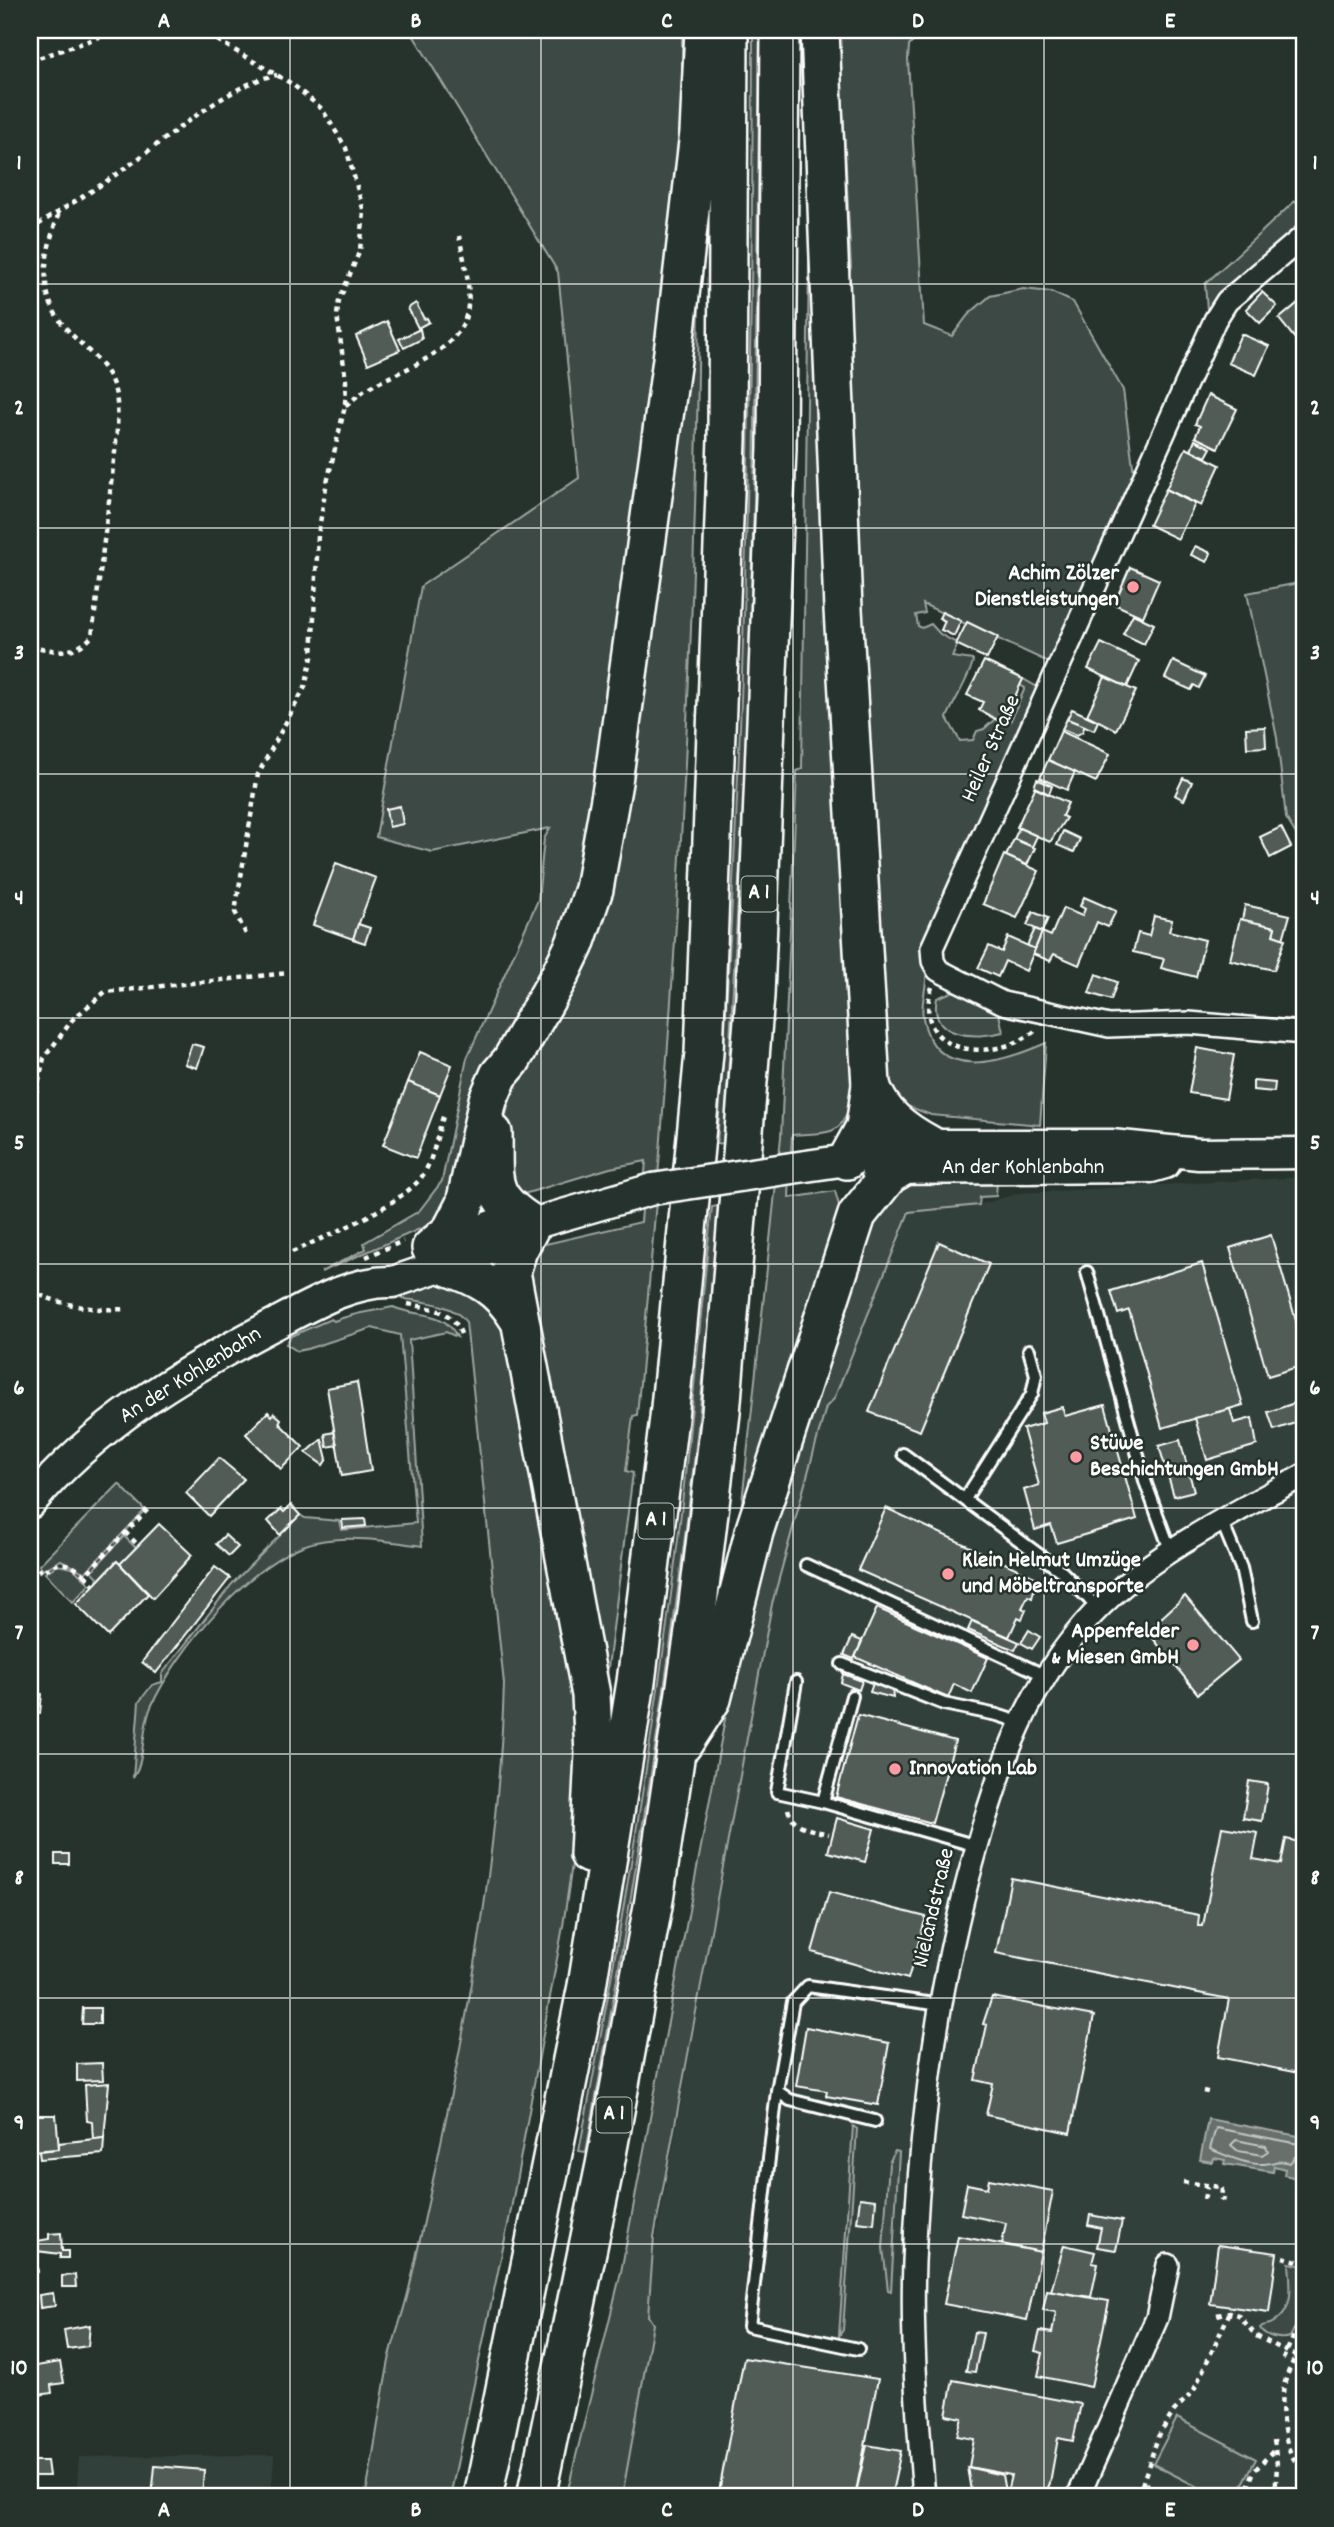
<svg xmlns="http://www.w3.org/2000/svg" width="1334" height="2527" viewBox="0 0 1334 2527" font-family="Dekko,sans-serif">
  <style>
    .built { fill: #333f3a }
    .green { fill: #3e4944; stroke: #9ea4a2; stroke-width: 2 }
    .water { fill: #67706c; stroke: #a4a9a7; stroke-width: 2 }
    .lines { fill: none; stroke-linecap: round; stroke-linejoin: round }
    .shore { stroke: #c2c6c4; stroke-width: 2 }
    .building { fill: #515c57; stroke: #fff; stroke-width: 2 }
    .lane-casing { stroke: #fff; stroke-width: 16 }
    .street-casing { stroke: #fff; stroke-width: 26 }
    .secondary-casing { stroke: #fff; stroke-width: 35 }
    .highway-casing { stroke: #fff; stroke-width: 42 }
    .path { stroke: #fff; stroke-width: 4.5; stroke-dasharray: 5 5; stroke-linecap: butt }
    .lane { stroke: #26332d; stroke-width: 10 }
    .street { stroke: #26332d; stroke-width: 21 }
    .secondary { stroke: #26332d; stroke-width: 30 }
    .highway { stroke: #26332d; stroke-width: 37 }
    .secondary-bridge-casing { stroke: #fff; stroke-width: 35; stroke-linecap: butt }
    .secondary-bridge { stroke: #26332d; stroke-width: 30 }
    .grid { fill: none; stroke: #fff; stroke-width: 2; stroke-opacity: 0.55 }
    .poi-dot { fill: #ff9aa2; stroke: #26332d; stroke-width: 2.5 }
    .labels { text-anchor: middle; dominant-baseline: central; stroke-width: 5; stroke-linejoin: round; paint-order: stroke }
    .shield { fill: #26332d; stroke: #bec2c0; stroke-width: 2 }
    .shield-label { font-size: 21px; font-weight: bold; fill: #fff }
    .poi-label { font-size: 23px; font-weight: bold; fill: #fff; stroke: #26332d; text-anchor: start }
    .street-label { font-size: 23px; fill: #fff; stroke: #26332d }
    .neatline { fill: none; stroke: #fff; stroke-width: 2.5 }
    .grid-label { font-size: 23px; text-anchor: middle; font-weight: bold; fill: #fff }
  </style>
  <rect width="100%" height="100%" fill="#26332d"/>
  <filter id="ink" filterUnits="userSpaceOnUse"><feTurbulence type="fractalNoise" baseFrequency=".0143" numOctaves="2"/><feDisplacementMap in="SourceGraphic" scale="14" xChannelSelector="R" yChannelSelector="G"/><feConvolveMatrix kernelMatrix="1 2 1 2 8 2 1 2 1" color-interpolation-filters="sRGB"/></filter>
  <g filter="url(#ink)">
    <g class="built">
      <path d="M1304 1177V2497H609L772 1604 826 1407 834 1399 909 1211 979 1205 1020 1193Z"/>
      <path d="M274 2455 271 2497H76L79 2457Z"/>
    </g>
    <g class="green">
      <path d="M410 30H682V77L685 82 670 251 582 883 461 1188 429 1225 321 1272 366 1249 364 1243 419 1211 442 1181 467 1058 538 900 544 839 550 828 432 852 376 837 421 586 579 478 558 272Z"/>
      <path d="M753 30H760L754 503 745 775 726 1113 723 1143 717 1144C744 774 752 401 753 30Z"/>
      <path d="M839 30H923L909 46 908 59 924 325 952 336 968 315 990 296 1023 289 1051 292 1073 302 1123 390 1134 474 1048 662 923 604 925 613 916 615 918 626 922 628 931 624 940 634 958 644 952 657 973 660C971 676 953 702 947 718L960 741 973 740 977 731 984 729 995 719 1010 722 1025 688 1020 685 1023 679 1037 687 923 944C922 955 925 961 926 971 928 986 920 1002 923 1018 935 1084 1003 1062 1046 1043L1040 1125 931 1115 907 1106 900 1112 887 1096 843 296 851 267Z"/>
      <path d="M811 117 853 1065C851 1083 853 1124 831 1131 819 1135 805 1133 792 1135L789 1198 835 1191 840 1209 739 1530 781 1137 797 771 802 769Z"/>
      <path d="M1295 201 1304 205V224L1226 288 1207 310 1205 284Z"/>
      <path d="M699 289C696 665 673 1040 637 1415L633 1416 626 1471 633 1473 606 1683 524 1289 537 1246 641 1222 646 1161 610 1168 514 1197 503 1126 512 1092 550 1022Z"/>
      <path d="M1304 582V847L1286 818 1277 738 1247 593Z"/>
      <path d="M954 991 998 1010 1003 1032C977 1039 928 1039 937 998Z"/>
      <path d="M912 1182H997L996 1196 980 1197 979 1205 909 1212 834 1399 826 1407 772 1604 654 2237 648 2316 653 2324 622 2497H566L621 2272 741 1634 876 1219 891 1193Z"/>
      <path d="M718 1206C696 1524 643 1839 586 2152L579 2151C618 1949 653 1744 678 1539 691 1428 700 1317 712 1207Z"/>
      <path d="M444 1281 500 1310 576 1656 577 1830 563 1926 509 2220 450 2497H365C375 2451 380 2403 390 2356 396 2331 406 2306 411 2280 455 2084 498 1885 504 1684L466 1322C452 1302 421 1302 399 1298L422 1286Z"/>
      <path d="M393 1307C418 1318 444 1309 457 1337L446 1332 409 1340 422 1546C387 1541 351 1535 316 1542 255 1555 176 1651 151 1707 141 1730 146 1758 133 1778L139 1702 152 1685 162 1682V1674L232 1584 300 1515 305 1518 339 1521 341 1530 416 1523 400 1335 372 1328 307 1349 297 1351 286 1344 291 1336 331 1319 334 1321C355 1312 370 1312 393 1307Z"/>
      <path d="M119 1484 145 1510 85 1573 61 1560 43 1570 39 1565Z"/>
      <path d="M124 1536 136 1548 120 1564 116 1561 96 1583 98 1577 92 1571Z"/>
      <path d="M57 1565 73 1568 90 1584 73 1602 45 1573Z"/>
      <path d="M853 2126 857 2129 843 2330 839 2336Z"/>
      <path d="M895 2151 899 2152 891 2291 888 2290 883 2248 889 2163Z"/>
      <path d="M1289 2263 1304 2266V2310L1290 2337C1280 2340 1265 2337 1260 2328 1264 2323 1267 2327 1274 2322 1296 2308 1290 2283 1289 2263Z"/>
      <path d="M1177 2418 1256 2459 1236 2497H1217L1153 2464Z"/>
    </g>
    <path class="water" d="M1208 2119 1304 2137 1297 2178 1284 2175 1285 2169 1274 2166 1273 2172 1224 2164 1225 2160 1214 2158 1213 2162 1200 2160Z"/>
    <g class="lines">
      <g class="shore">
        <path d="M1216 2128 1299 2144 1302 2148 1290 2163C1276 2159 1276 2163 1264 2164 1246 2165 1225 2155 1210 2149Z"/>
        <path d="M1236 2140 1266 2146 1268 2151 1262 2155 1238 2151 1231 2145Z"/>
      </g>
    </g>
    <g class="building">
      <path d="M1262 292 1277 306 1260 323 1246 309Z"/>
      <path d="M1304 298V350L1279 319Z"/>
      <path d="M416 303 424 319 427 318 429 322 418 328 408 308Z"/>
      <path d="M387 321 400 350 368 364 356 336Z"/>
      <path d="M420 329 422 339 404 348 399 339Z"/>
      <path d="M1241 334 1269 346 1256 375 1228 363Z"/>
      <path d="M1208 395 1237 409 1218 448 1195 437 1200 426 1195 424Z"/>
      <path d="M1195 440 1211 448 1206 457 1191 450Z"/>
      <path d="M1186 448 1220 465 1201 506 1166 489Z"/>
      <path d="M1166 489 1195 504 1178 539 1149 525Z"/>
      <path d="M1195 546 1211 553 1207 562 1191 555Z"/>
      <path d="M1130 567 1159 580 1143 617 1114 604Z"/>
      <path d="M942 612 961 621 954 636 941 630 945 621 939 618Z"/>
      <path d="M1133 614 1154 624 1144 644 1123 634Z"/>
      <path d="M967 622 998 637 987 659 956 644Z"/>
      <path d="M1101 643 1139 661 1127 687 1088 669Z"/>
      <path d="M984 661 1023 679 1003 723 979 710 983 702 967 695Z"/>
      <path d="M1173 661 1205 676 1199 688 1194 685 1191 690 1165 678Z"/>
      <path d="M1105 677 1136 691 1116 730 1087 715Z"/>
      <path d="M1072 709 1098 721 1094 730 1067 719Z"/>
      <path d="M1067 719 1085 726 1082 732 1077 735 1062 729Z"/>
      <path d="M1265 727 1266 747 1247 748 1246 728Z"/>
      <path d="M1061 731 1110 754 1096 782 1048 760Z"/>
      <path d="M1048 760 1075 772 1067 790 1040 778Z"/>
      <path d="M1183 778 1192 782 1184 800 1175 795Z"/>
      <path d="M1037 779 1052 786 1049 794 1034 787Z"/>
      <path d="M1035 788 1068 803 1062 816 1066 818 1050 842 1017 827Z"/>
      <path d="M400 806 403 824 389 827 386 809Z"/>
      <path d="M1281 827 1291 847 1270 858 1260 837Z"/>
      <path d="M1019 828 1037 836 1032 847 1014 839Z"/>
      <path d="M1063 831 1080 839 1074 852 1057 845Z"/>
      <path d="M1014 839 1035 848 1027 865 1006 856Z"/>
      <path d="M1004 855 1039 871 1017 918 983 904Z"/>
      <path d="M336 863 376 878 353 939 313 925Z"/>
      <path d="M1084 897 1116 911 1108 927 1097 922 1079 965 1054 954 1050 961 1033 954 1042 932 1051 936 1063 908 1082 916 1085 909 1080 906Z"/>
      <path d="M1245 905 1290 915 1283 939 1273 935 1275 927 1242 920Z"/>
      <path d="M1033 912 1048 918 1042 932 1027 925Z"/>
      <path d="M1154 916 1172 920 1169 931 1205 940 1196 977 1161 968 1164 959 1133 952 1138 933 1149 936Z"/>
      <path d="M1240 919 1275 927 1273 935 1285 939 1274 970 1230 960Z"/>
      <path d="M358 924 370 928 365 943 353 939Z"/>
      <path d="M1035 929 1042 932 1035 949 1027 946Z"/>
      <path d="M1008 937 1035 949 1026 971 1005 961 998 977 978 968 989 946 1002 952Z"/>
      <path d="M1096 974 1117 982 1111 1000 1089 993Z"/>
      <path d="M192 1044 204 1047 197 1068 185 1064Z"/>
      <path d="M1197 1048 1234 1055 1226 1099 1189 1093Z"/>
      <path d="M420 1052 452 1065 440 1095 408 1082Z"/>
      <path d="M1253 1081 1275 1083 1274 1092 1253 1090Z"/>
      <path d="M408 1082 440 1095 416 1158 383 1145Z"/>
      <path d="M1271 1235 1304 1348V1365L1268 1376 1230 1248Z"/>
      <path d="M939 1242 989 1264 920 1431 869 1412Z"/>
      <path d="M1202 1263 1243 1405 1162 1428 1129 1310 1118 1314 1111 1291Z"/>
      <path d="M357 1382 371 1471 342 1476 327 1388Z"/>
      <path d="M1304 1400V1420L1274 1430 1268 1412Z"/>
      <path d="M1105 1405 1137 1519 1057 1543 1051 1525 1035 1530 1024 1490 1039 1485 1023 1429 1044 1423 1041 1413 1062 1407 1065 1416Z"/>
      <path d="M1230 1409 1234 1423 1252 1418 1257 1445 1207 1460 1195 1418Z"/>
      <path d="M268 1412 272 1416 274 1413 281 1419 279 1423 303 1447 281 1469 246 1434Z"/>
      <path d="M334 1432 337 1445 327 1447 325 1434Z"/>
      <path d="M322 1439 327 1459 323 1465 306 1453Z"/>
      <path d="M1180 1440 1194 1491 1174 1496 1159 1446Z"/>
      <path d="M219 1458 244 1479 209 1516 186 1493Z"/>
      <path d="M291 1505 300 1515 280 1535 268 1521 281 1509 284 1512Z"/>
      <path d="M886 1508 1037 1578 1032 1598 1028 1596 1022 1608 1026 1610 1022 1619 1018 1617 1009 1637 858 1570Z"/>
      <path d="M365 1519 366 1526 343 1528 342 1520Z"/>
      <path d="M159 1524 192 1555 153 1598 120 1564Z"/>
      <path d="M225 1535 238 1547 229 1556 216 1544Z"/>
      <path d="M117 1561 148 1594 108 1636 76 1604Z"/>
      <path d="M215 1567 230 1578 156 1673 142 1662Z"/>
      <path d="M1185 1596 1239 1660 1198 1694 1147 1631Z"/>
      <path d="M877 1608 988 1658 972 1693 954 1684 948 1698 855 1657Z"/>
      <path d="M972 1621 1019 1642 1015 1650 968 1630Z"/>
      <path d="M1029 1630 1040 1637 1032 1649 1021 1643Z"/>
      <path d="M852 1637 862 1641 854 1659 844 1655Z"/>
      <path d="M843 1674 862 1681 859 1690 841 1683Z"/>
      <path d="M873 1683 892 1689 893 1698 870 1692Z"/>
      <path d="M30 1692 42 1694 40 1713 30 1712Z"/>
      <path d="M858 1715 955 1741 932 1823 836 1797Z"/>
      <path d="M1249 1781 1268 1784 1262 1821 1243 1818Z"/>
      <path d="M837 1818 874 1829 865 1862 828 1852Z"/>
      <path d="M1222 1827 1258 1833 1253 1859 1281 1864 1286 1839 1304 1843V2074L1218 2057 1229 1999 996 1953 1011 1878 1199 1915 1198 1926H1203Z"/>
      <rect x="55" y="1854" width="14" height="10"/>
      <path d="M829 1892 926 1917 908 1979 812 1952Z"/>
      <path d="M992 1997 1094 2016 1070 2133 986 2115 993 2084 975 2080 987 2025 983 2024Z"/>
      <path d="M83 2008H100V2024H82Z"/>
      <path d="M806 2027 889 2043 878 2105 826 2096 827 2091 796 2086Z"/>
      <path d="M102 2063 103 2080 77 2081V2064Z"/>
      <path d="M109 2083 104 2138 93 2140 92 2122 87 2121 85 2085Z"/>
      <path d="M36 2115H56L59 2149 30 2151V2116Z"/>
      <path d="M104 2138 103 2154 40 2159 39 2151 59 2149V2143Z"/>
      <path d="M989 2179 1053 2191 1041 2252 1002 2244 1006 2223 961 2214 967 2184 987 2188Z"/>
      <path d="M860 2198 876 2200 874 2224 857 2222Z"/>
      <path d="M1090 2215 1122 2221 1116 2250 1097 2247 1101 2228 1088 2225Z"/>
      <path d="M61 2233 62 2251H68V2258H60V2254L37 2251V2241L49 2239V2234Z"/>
      <path d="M958 2236 1041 2252 1027 2320 944 2304Z"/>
      <path d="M1064 2245 1095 2252 1092 2263 1098 2264 1091 2297 1051 2291Z"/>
      <path d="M1218 2245 1277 2253 1269 2312 1210 2304Z"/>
      <path d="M34 2251 38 2272 30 2274V2252Z"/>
      <path d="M75 2275 76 2287H62V2276Z"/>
      <path d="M1047 2290 1109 2301 1091 2387 1038 2376 1043 2353 1035 2351 1040 2331 1052 2333 1056 2312 1043 2310Z"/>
      <path d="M53 2293 55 2306 40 2308 39 2295Z"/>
      <path d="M90 2325 88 2346 67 2349 64 2330Z"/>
      <path d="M974 2332 983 2333 975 2372 966 2371Z"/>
      <path d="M744 2358 878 2379 855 2497H718Z"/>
      <path d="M60 2362 64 2383 51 2385 52 2393 30 2396V2367Z"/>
      <path d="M953 2380 1081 2404 1073 2441 1058 2438 1050 2483 1044 2497H1006L1011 2475 969 2467 974 2439 957 2436 962 2418 946 2415Z"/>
      <path d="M867 2445 901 2451 891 2497H855Z"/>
      <path d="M30 2461H47L49 2476H30Z"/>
      <path d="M155 2466 204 2470 202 2497H152Z"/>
      <path d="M967 2467 1002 2475 1006 2497H972Z"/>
      <path d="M1148 2483 1154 2497H1138L1134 2489Z"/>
    </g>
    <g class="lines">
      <defs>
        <g id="lane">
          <path d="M1087 1272 1146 1484 1171 1552"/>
          <path d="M903 1454 1061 1571 1098 1608"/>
          <path d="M965 1499 1032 1394 1036 1375 1029 1350"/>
          <path d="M1222 1522 1241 1568 1252 1621"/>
          <path d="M806 1565 1046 1676"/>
          <path d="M842 1664 944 1704 997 1715 1019 1722"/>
          <path d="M796 1682 777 1792 823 1802"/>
          <path d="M852 1696 823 1802 977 1846"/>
          <path d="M777 2091 749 2326 858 2349"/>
          <path d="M875 2121 790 2100 777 2091 793 2002 808 1986 941 2005"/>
        </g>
        <g id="street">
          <path d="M1304 236 1227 301 1215 320 932 948 933 961 938 970 1003 1003 1109 1026 1189 1023 1304 1033"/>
          <path d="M924 2497C918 2419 911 2340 914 2262 920 2125 937 1986 975 1854 997 1775 1022 1701 1074 1636 1132 1562 1224 1519 1304 1475"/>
          <path d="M1078 2497 1157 2318 1168 2265"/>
        </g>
        <g id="secondary">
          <path d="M792 1168 847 1160 864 1151 930 1145H1111L1199 1154 1304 1153"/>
          <path d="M876 1169 1151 1167 1165 1163"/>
          <path d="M442 1244 508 1220 532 1224"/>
          <path d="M30 1503C95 1425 180 1374 269 1327 306 1308 351 1280 393 1282L510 1242 532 1224 653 1189"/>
        </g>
        <g id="highway">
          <path d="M820 30 843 609 871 1085 865 1127 847 1160"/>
          <path d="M871 1085C880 1114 904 1131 930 1145"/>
          <path d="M493 1133C494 1182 487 1196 532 1224L518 1250 511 1272 591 1695 594 1754 589 1854"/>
          <path d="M431 1248 451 1231 465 1204 488 1100 499 1075 511 1061 560 975 575 944 594 889 613 782 675 338 699 133 704 30"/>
          <path d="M444 1265C478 1277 499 1287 518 1318"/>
          <path d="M683 1744 712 1699 754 1532 857 1215 889 1175 899 1169"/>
          <path d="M483 2497 587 1986 636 1682 669 1418 704 1053 727 439 729 30"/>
          <path d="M536 2497 605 2165 653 1906 697 1612 721 1413 755 996 777 448 780 30"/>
        </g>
      </defs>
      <use href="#lane" class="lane-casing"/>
      <use href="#street" class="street-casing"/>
      <use href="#secondary" class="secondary-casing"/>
      <use href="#highway" class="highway-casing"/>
      <g class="path">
        <path d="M200 30 292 84 322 109 346 148 364 212 360 250 339 301 337 315 346 381 345 406 326 487 318 535 312 657 305 687 258 774 235 912 247 936"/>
        <path d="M30 61 120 30"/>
        <path d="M30 230C60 210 92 192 121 171 162 143 230 82 277 75"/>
        <path d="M346 406C354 399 362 391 372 386 404 368 458 353 467 312 472 287 464 261 459 236"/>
        <path d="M30 645C53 652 75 656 92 636 98 589 104 541 110 493 113 464 119 433 117 403 114 364 82 350 61 322 35 288 47 246 60 210"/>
        <path d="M932 987C909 1057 997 1064 1036 1030"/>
        <path d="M30 1121 44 1058 73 1019 105 992 289 973"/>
        <path d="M292 1252C326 1236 403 1205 423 1175 434 1158 437 1133 444 1114"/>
        <path d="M366 1257 403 1241"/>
        <path d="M30 1291C63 1305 91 1311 127 1309"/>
        <path d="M408 1304C431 1308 453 1310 461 1334"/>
        <path d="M125 1532 138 1545"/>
        <path d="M30 1566 36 1565 42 1573C59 1559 69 1562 85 1575L150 1507"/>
        <path d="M85 1575 94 1585"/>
        <path d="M788 1809C793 1828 812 1830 829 1834"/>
        <path d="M1203 2091 1212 2093"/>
        <path d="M1183 2182 1220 2187 1222 2189 1221 2199 1229 2200"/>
        <path d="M1204 2199 1207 2187"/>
        <path d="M1283 2257 1304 2263"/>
        <path d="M1217 2315 1230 2312 1239 2315 1256 2336 1296 2356"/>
        <path d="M1304 2343C1296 2355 1289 2368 1285 2382 1279 2402 1282 2459 1304 2468"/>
        <path d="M1283 2359 1304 2314"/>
        <path d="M1274 2440 1277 2465 1275 2497"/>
        <path d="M1142 2485 1158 2437 1174 2411 1193 2392 1230 2312"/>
        <path d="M1244 2497 1254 2471 1276 2448"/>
      </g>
      <use href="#lane" class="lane"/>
      <use href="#street" class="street"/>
      <use href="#secondary" class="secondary"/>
      <use href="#highway" class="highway"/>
      <defs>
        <path id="secondary-bridge" d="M653 1189 792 1168"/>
      </defs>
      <use href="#secondary-bridge" class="secondary-bridge-casing"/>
      <use href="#secondary-bridge" class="secondary-bridge"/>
    </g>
  </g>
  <path class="grid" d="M290 30V2497M541 30V2497M793 30V2497M1044 30V2497M30 284H1304M30 528H1304M30 774H1304M30 1018H1304M30 1264H1304M30 1508H1304M30 1754H1304M30 1998H1304M30 2244H1304"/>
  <g class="poi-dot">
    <circle cx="1133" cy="587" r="7"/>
    <circle cx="1076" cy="1457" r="7"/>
    <circle cx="948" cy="1574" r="7"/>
    <circle cx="1193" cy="1645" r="7"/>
    <circle cx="895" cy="1769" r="7"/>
  </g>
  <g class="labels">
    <g class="shield">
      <rect x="741.5" y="876.5" width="35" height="35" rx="5"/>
      <rect x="638.5" y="1503.5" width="35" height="35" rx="5"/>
      <rect x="596.5" y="2097.5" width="35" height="35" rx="5"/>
    </g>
    <g class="shield-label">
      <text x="759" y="894">A 1</text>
      <text x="656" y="1521">A 1</text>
      <text x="614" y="2115">A 1</text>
    </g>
    <g class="poi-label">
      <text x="1119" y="574" text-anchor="end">Achim Zölzer<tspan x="1119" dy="26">Dienstleistungen</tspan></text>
      <text x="1090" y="1444">Stüwe<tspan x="1090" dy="26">Beschichtungen GmbH</tspan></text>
      <text x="962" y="1561">Klein Helmut Umzüge<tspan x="962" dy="26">und Möbeltransporte</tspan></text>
      <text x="1179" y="1632" text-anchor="end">Appenfelder<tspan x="1179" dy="26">&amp; Miesen GmbH</tspan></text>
      <text x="909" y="1769">Innovation Lab</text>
    </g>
    <g class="street-label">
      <text transform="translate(992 749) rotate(-66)">Heiler Straße</text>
      <text x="1023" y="1168">An der Kohlenbahn</text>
      <text transform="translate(191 1376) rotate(-32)">An der Kohlenbahn</text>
      <text transform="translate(935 1908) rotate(-77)">Nielandstraße</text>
    </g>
  </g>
  <rect width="1334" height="2527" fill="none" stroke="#26332d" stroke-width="77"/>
  <rect x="38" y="38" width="1258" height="2450" class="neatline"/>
  <g class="grid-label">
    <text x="164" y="27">A</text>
    <text x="416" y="27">B</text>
    <text x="667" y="27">C</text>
    <text x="918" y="27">D</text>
    <text x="1170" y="27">E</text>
    <text x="19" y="169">1</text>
    <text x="1315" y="169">1</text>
    <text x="19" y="414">2</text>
    <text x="1315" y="414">2</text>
    <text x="19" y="659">3</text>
    <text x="1315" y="659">3</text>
    <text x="19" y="904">4</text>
    <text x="1315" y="904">4</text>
    <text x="19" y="1149">5</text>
    <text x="1315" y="1149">5</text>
    <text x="19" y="1394">6</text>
    <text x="1315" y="1394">6</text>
    <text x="19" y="1639">7</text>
    <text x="1315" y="1639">7</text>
    <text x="19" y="1884">8</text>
    <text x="1315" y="1884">8</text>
    <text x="19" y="2129">9</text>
    <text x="1315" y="2129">9</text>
    <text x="19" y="2374">10</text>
    <text x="1315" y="2374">10</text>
    <text x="164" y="2516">A</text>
    <text x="416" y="2516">B</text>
    <text x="667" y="2516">C</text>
    <text x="918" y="2516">D</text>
    <text x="1170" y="2516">E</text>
  </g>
</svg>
